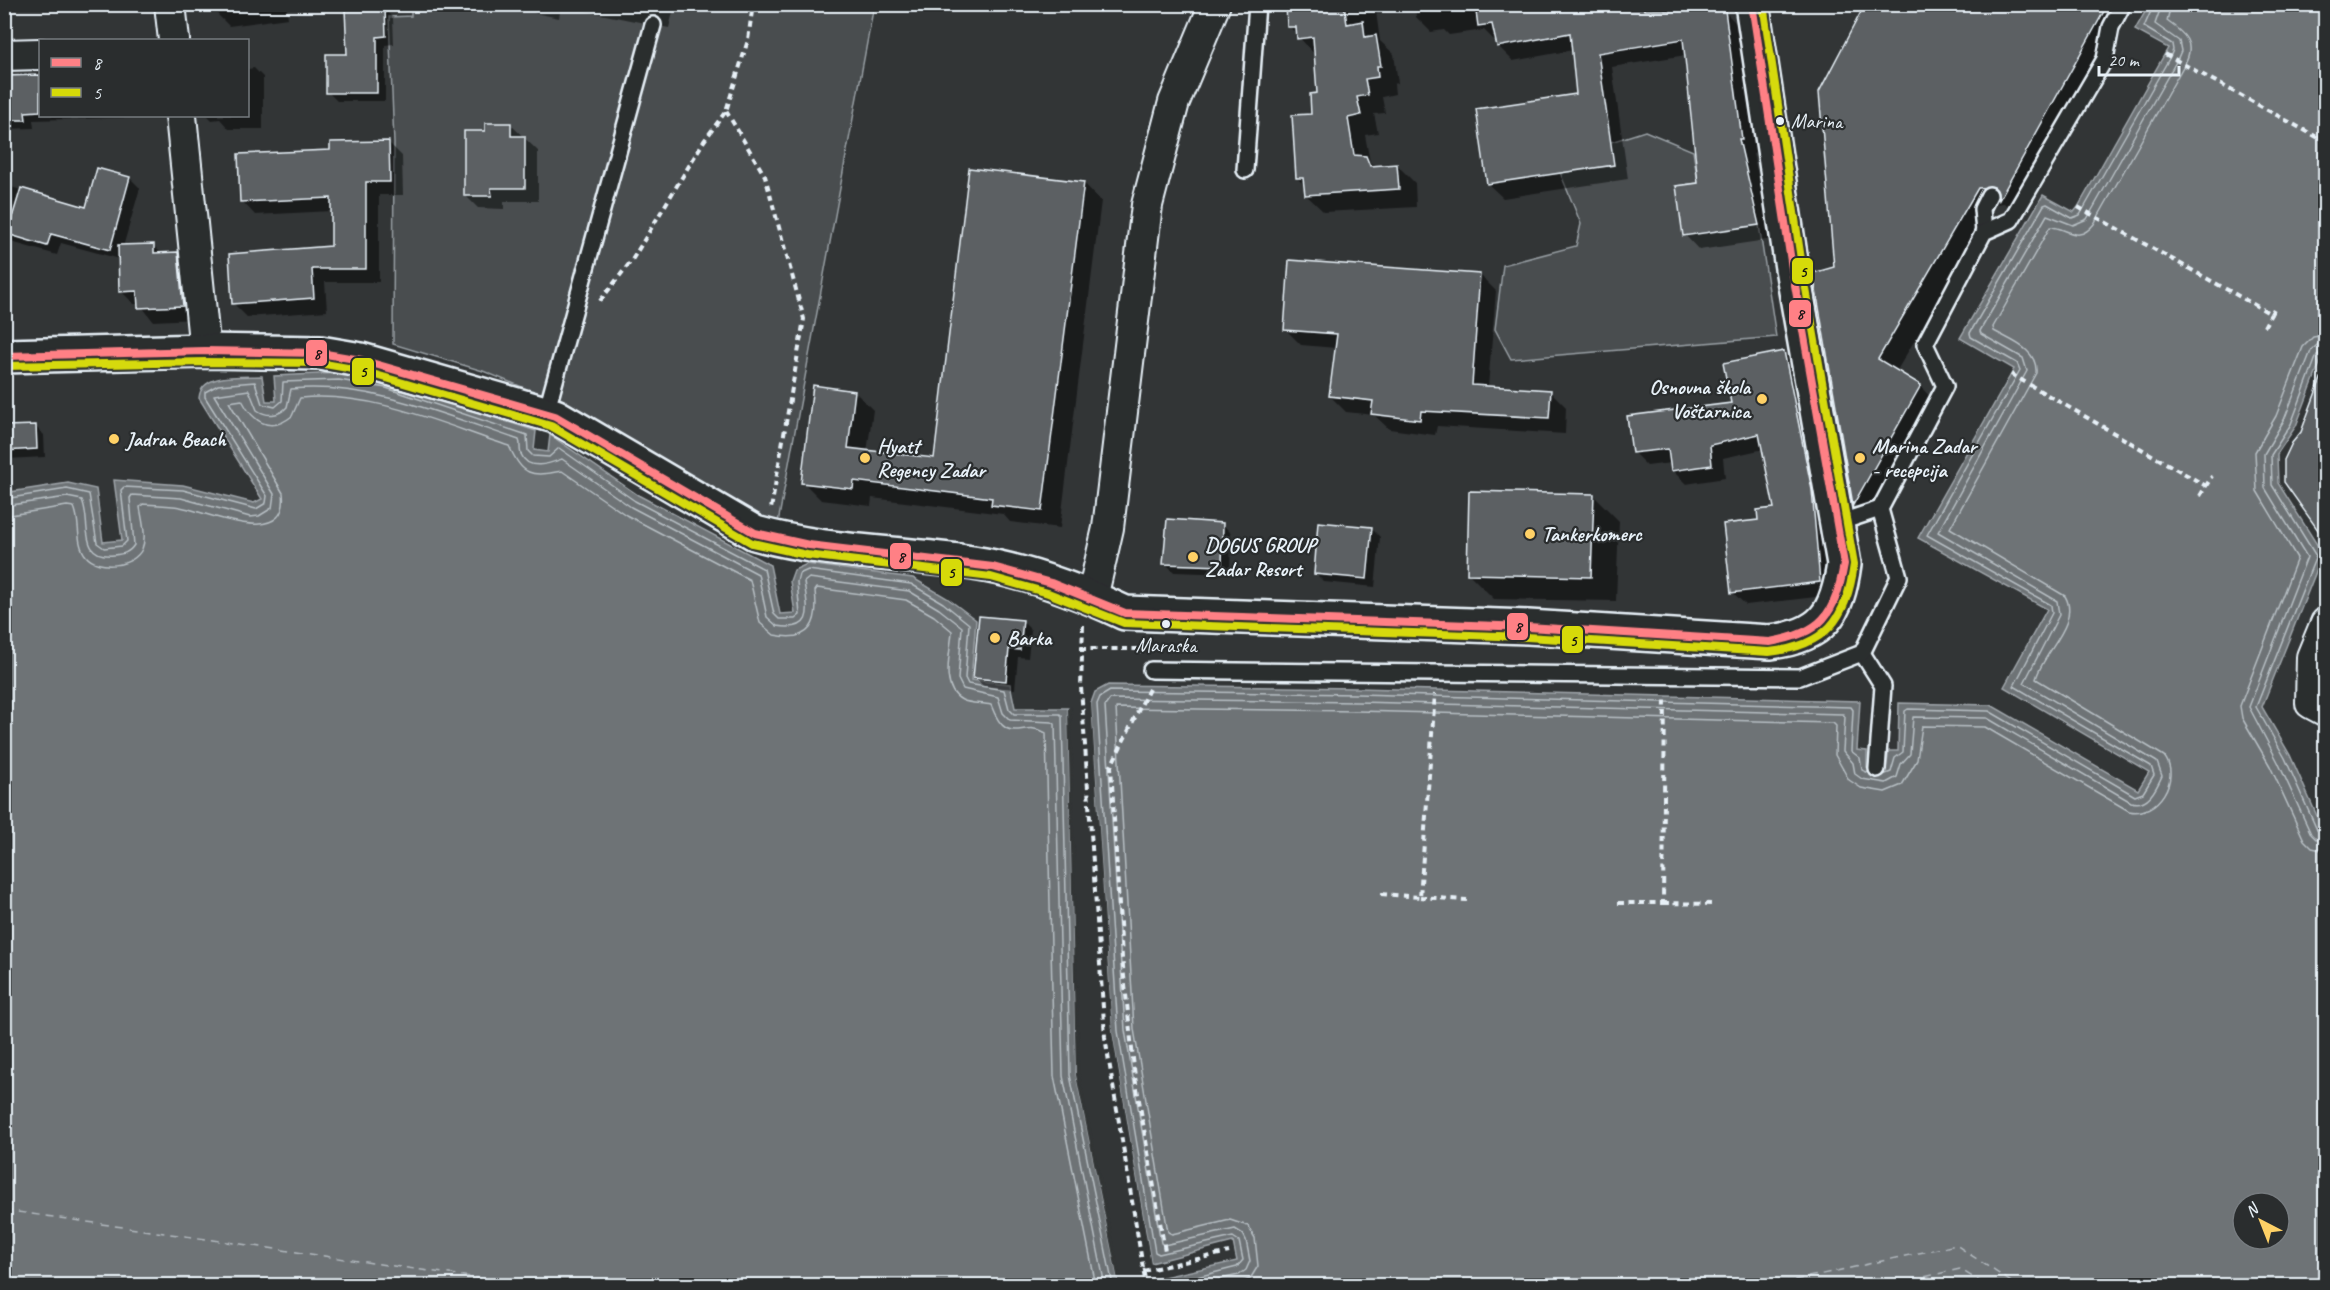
<svg xmlns="http://www.w3.org/2000/svg" width="2330" height="1290" viewBox="0 0 2330 1290" font-family="Caveat,sans-serif">
  <style>
    .green { fill: #494d4f; stroke: #989fa4; stroke-width: 1.5 }
    .water { fill: #6e7376; stroke: #9fa5aa; stroke-width: 1.5; fill-rule: evenodd }
    .pier { fill: #323536 }
    .shadow { fill: #0007 }
    .lines { fill: none; stroke-linecap: round; stroke-linejoin: round }
    .shore { stroke: #b7bfc4; stroke-width: 1.5 }
    .ferry { stroke: #b1b8be; stroke-width: 1.5; stroke-dasharray: 8 6; stroke-linecap: butt }
    .building { fill: #5c6063; stroke: #e8f1f8; stroke-width: 1.5 }
    .service-casing { stroke: #e8f1f8; stroke-width: 20 }
    .minor-casing { stroke: #e8f1f8; stroke-width: 34 }
    .tertiary-casing { stroke: #e8f1f8; stroke-width: 38 }
    .path { stroke: #e8f1f8; stroke-width: 4; stroke-dasharray: 6 4.5; stroke-linecap: butt }
    .service { stroke: #2a2d2e; stroke-width: 15 }
    .minor { stroke: #2a2d2e; stroke-width: 30 }
    .tertiary { stroke: #2a2d2e; stroke-width: 33 }
    .bus-1-casing { stroke: #2a2d2e; stroke-width: 12 }
    .bus-2-casing { stroke: #2a2d2e; stroke-width: 12 }
    .bus-1 { stroke: #ff8085; stroke-width: 8 }
    .bus-2 { stroke: #d6da09; stroke-width: 8 }
    .bus-dot { fill: #e8f1f8; stroke: #2a2d2e; stroke-width: 2 }
    .poi-dot { fill: #ffd166; stroke: #2a2d2e; stroke-width: 2 }
    .labels { text-anchor: middle; dominant-baseline: central; stroke-width: 4.5; stroke-linejoin: round; paint-order: stroke }
    .bus-label { font-size: 20px; fill: #e8f1f8; stroke: #2a2d2e; text-anchor: start }
    .poi-label { font-size: 21px; font-weight: bold; fill: #e8f1f8; stroke: #2a2d2e; text-anchor: start }
    .line-badge { stroke: #2a2d2e; stroke-width: 2 }
    .pale-badge-label { font-size: 16px; text-anchor: middle; font-weight: bold; fill: #111 }
  </style>
  <rect width="100%" height="100%" fill="#323536"/>
  <filter id="ink" filterUnits="userSpaceOnUse"><feTurbulence type="fractalNoise" baseFrequency=".0167" numOctaves="2"/><feDisplacementMap in="SourceGraphic" scale="12" xChannelSelector="R" yChannelSelector="G"/><feConvolveMatrix kernelMatrix="1 2 1 2 8 2 1 2 1" color-interpolation-filters="sRGB"/></filter>
  <g filter="url(#ink)">
    <g class="green">
      <path d="M411 4 874 5 777 528 556 401 483 371 393 344 394 143 389 17 411 16Z"/>
      <path d="M1645 131 1693 151 1698 183 1676 186 1759 225 1776 337 1511 359 1495 329 1503 265 1576 246 1581 224 1555 160Z"/>
    </g>
    <g class="water">
      <path d="M2149 5H2325V350L2296 426 2277 454 2278 483 2323 554 2262 707 2290 755 2325 834V1285H1155L1154 1279 1237 1261 1233 1242 1151 1263 1112 1032 1091 703 1095 692 1108 685 1357 688 1860 701 1857 750 1867 751V767L1886 769 1889 751H1898L1899 703 1991 705 2138 790 2149 772 2004 687 2047 609 1918 538 2014 369 1960 338 2043 195 2074 212 2078 207 2168 48 2135 30ZM2243 1203H2279V1239H2243Z"/>
      <path d="M339 373 387 383 536 431 534 450 548 452 550 435 638 495 770 565 780 614 795 613 790 581 794 570 807 564 913 578 947 598 976 620 971 680 1010 684 1015 708H1068L1076 1075 1119 1285H5L4 493 68 483 96 489 103 542 122 540 114 480 183 485 254 503 262 499 199 398C201 372 242 377 262 376L266 401H276L274 376Z"/>
    </g>
    <g class="pier">
      <path d="M1088 703H1091L1112 1032 1151 1265 1148 1263 1109 1032Z"/>
      <path d="M1071 707 1079 1075 1122 1286 1119 1285 1076 1075 1068 708Z"/>
    </g>
    <g class="shadow">
      <path d="M217 4H286L288 18 229 26 218 15Z"/>
      <path d="M527 4H675L669 28 561 6 559 18 535 13Z"/>
      <path d="M1276 4H1375L1380 41 1394 54 1398 83 1394 84 1395 94 1382 97 1385 113 1374 114 1378 133 1365 135 1370 162 1375 167 1397 165 1415 183 1416 207 1324 212 1306 195 1305 186 1297 178 1318 94 1316 56 1289 26 1288 18Z"/>
      <path d="M1415 4H1648L1655 12H1725L1739 26 1756 153 1753 154 1773 239 1699 250 1685 235 1699 184 1686 55 1612 67 1628 179 1503 198 1488 184 1578 96 1573 50 1513 61 1498 46 1497 40H1494L1484 30 1449 35 1444 30 1431 32 1416 17Z"/>
      <path d="M1878 4H2133L2016 215 2004 203 1995 204 1896 372 1920 386 1936 403 1869 519 1854 504 1815 274 1836 269Z"/>
      <path d="M384 9 393 18 394 44 385 45V101H337L328 92Z"/>
      <path d="M254 68 263 77V129H229L220 119 212 120 208 116H248V69Z"/>
      <path d="M40 76V116L143 117 33 120 34 128 4 129V77Z"/>
      <path d="M510 124 538 151V201H504V209L478 208 465 195 486 133Z"/>
      <path d="M389 143 402 156 403 195H379V282H325L327 311 247 317 234 304 333 247 332 211 255 215 242 201 332 151Z"/>
      <path d="M98 169 130 178 140 188 123 247 153 245 162 254 177 253 190 267 196 319 153 321 140 304H134L121 291 120 259 61 243 57 255 4 240V174L12 182 11 187 87 209Z"/>
      <path d="M1084 183 1101 201 1060 528 1010 522 1003 514 872 498 871 506 821 500 803 482 855 392 873 410 867 452 935 460Z"/>
      <path d="M1480 275 1496 291 1488 387 1550 391 1566 407 1565 434 1437 426 1435 435 1389 429 1374 415 1346 412 1330 396 1336 348 1301 345 1285 329Z"/>
      <path d="M1784 353 1797 366 1833 595 1746 605 1732 592 1759 522 1776 509 1764 449 1723 458 1725 478 1686 484 1672 470 1671 463 1647 466 1633 452 1733 404Z"/>
      <path d="M2326 372V537L2286 482Z"/>
      <path d="M35 426 44 435 45 457 7 459 4 428Z"/>
      <path d="M1593 495 1619 521 1616 601 1494 599 1468 573Z"/>
      <path d="M1222 524 1231 533 1230 574 1174 572 1165 563Z"/>
      <path d="M1371 528 1380 537 1375 587 1324 582 1315 573Z"/>
      <path d="M1022 621 1031 630 1028 658 1018 657 1015 689 983 686 975 677Z"/>
    </g>
    <g class="lines">
      <g class="shore">
        <path d="M2326 335 2313 337 2303 347 2276 416 2255 452 2257 491 2297 558 2240 706 2242 718 2270 766 2304 840 2312 848 2326 851"/>
        <path d="M2326 344 2317 345 2311 351 2284 420 2264 454 2265 488 2307 557 2249 707 2278 762 2311 834 2317 840 2326 842"/>
        <path d="M2326 351 2317 355 2291 424 2271 455 2272 485 2316 556 2256 707 2285 758 2317 830 2326 834"/>
        <path d="M4 499 67 489 89 494 97 543 104 548 122 546 127 541 121 490 124 487 183 490 256 509 266 503 267 496 205 397V392L218 385 255 382 262 404 275 407 282 401 283 382 339 380 386 388 527 435 528 451 533 456 549 457 559 448 635 501 764 569 774 614 779 619H795L800 615 797 582 799 574 808 570 911 584 943 603 969 624 965 678 968 684 1004 690 1009 709 1014 714H1060L1062 716 1070 1075 1113 1286"/>
        <path d="M4 506 67 497 82 500C92 522 77 559 114 555 123 554 129 553 134 545L130 498 132 495 181 498 250 517 259 516 272 508 274 494 214 395 249 390 257 410C267 417 279 416 287 407L291 389C370 382 445 415 519 440 521 444 519 449 521 454 528 472 551 463 562 459L631 507 758 574 767 617 777 626C815 632 808 610 804 582L809 578 909 591 939 609 962 627 958 679 963 689 998 697 1003 713 1010 720 1052 722 1055 724 1063 1076 1105 1286"/>
        <path d="M4 516 67 506 74 507C81 522 75 543 86 556 98 571 134 567 142 549 147 537 142 520 140 507L143 504C155 505 168 505 180 507 205 511 290 551 283 493L229 402 242 400C252 420 269 435 292 416L300 398C372 391 442 424 509 446 523 476 530 477 562 471L626 515 750 580 760 623 774 635C811 643 819 623 815 591L817 588 906 600 934 616 952 631C951 651 939 688 962 700 970 704 981 703 991 705 1008 750 1022 718 1046 733L1054 1076 1096 1286"/>
        <path d="M1883 775 1891 772 1895 758 1903 752 1905 711 1908 709 1989 711 2135 796 2143 793 2154 775 2151 766 2014 686 2052 613 2051 605 1927 535 2020 370 2017 363 1971 337 1970 333 2044 205 2047 204 2072 218 2080 215 2170 57 2173 50 2172 44 2144 27 2154 4"/>
        <path d="M1161 1286 1237 1267 1243 1260 1239 1241 1233 1237 1159 1254 1155 1252 1118 1031 1097 704 1100 697 1110 691 1357 694 1851 707 1853 710 1851 751 1860 758 1862 770 1869 773"/>
        <path d="M1188 1286 1239 1275 1246 1270 1250 1261 1246 1240 1243 1234 1235 1229 1164 1245 1161 1243 1125 1030 1105 706 1110 699 1357 702 1843 714 1845 717 1843 751 1853 763 1855 774 1862 779 1886 783 1897 777 1901 764 1910 754 1913 717 1987 718 2131 802C2148 807 2156 789 2162 776L2157 762 2024 683 2059 615 2057 601 1938 532 2027 371 2023 358 1981 334 1980 331 2047 215 2073 225 2087 219 2177 60 2181 51 2179 41 2155 24 2162 4"/>
        <path d="M1231 1286 1250 1279 1258 1266 1255 1238 1248 1226 1230 1220 1172 1234 1168 1232 1134 1029 1116 708 1357 711 1833 723 1836 726 1835 755 1849 780 1861 788 1885 792 1902 785 1917 760 1922 726 1985 727 2129 811C2157 818 2182 778 2164 756L2036 679C2042 653 2081 623 2065 596L1950 528 2036 373C2038 349 2011 341 1994 331L1993 327 2050 227C2068 227 2077 245 2094 224L2184 65C2197 43 2184 33 2167 21L2171 4"/>
      </g>
      <g class="ferry">
        <path d="M4 1210 533 1286"/>
        <path d="M4 1284 17 1286"/>
        <path d="M1767 1286 1956 1245 2017 1286"/>
        <path d="M1884 1286 1960 1269 1987 1286"/>
      </g>
    </g>
    <g class="building">
      <path d="M1286 4H1344L1347 24 1363 21 1365 37 1376 35 1381 66H1377L1378 77 1365 79 1368 95 1357 97 1361 115 1348 118 1354 155 1366 156 1370 166 1397 164 1399 189 1305 195 1303 178H1296L1292 115 1311 114 1310 94 1317 93 1313 37 1297 39 1296 27H1287Z"/>
      <path d="M1475 4H1643L1644 10H1725L1742 139H1739L1759 225 1683 236 1676 186 1698 183 1683 39 1598 53 1614 165 1487 184 1476 109 1576 94 1570 33 1497 47 1492 24 1478 26Z"/>
      <path d="M1874 4H2108L1999 200 1997 190 1994 187 1978 188 1878 359 1921 385 1853 505 1813 273 1834 267 1819 92 1863 8Z"/>
      <path d="M385 8 386 36 377 37V93H326V54H347L345 9Z"/>
      <path d="M40 75V111L25 112 26 120H4V76Z"/>
      <path d="M485 123H511V136H525V188H491L492 196H464V131H485Z"/>
      <path d="M389 141 390 182H366V269H312L314 298 232 304 229 254 331 246V198L240 202 238 154 330 150V142Z"/>
      <path d="M97 168 130 177 110 250 51 234 47 246 7 234 21 188 86 207Z"/>
      <path d="M969 168 1084 182 1042 511 991 505 992 498 854 481 853 489 801 483 813 385 855 391 848 448 934 458Z"/>
      <path d="M154 244V253L178 252 183 306 138 308 137 291 119 292 118 245Z"/>
      <path d="M1289 260 1480 274 1472 385 1551 390 1549 418 1421 411 1420 420 1371 414 1373 401 1329 396 1337 334 1284 330Z"/>
      <path d="M1784 351 1812 490 1820 582 1731 593 1723 524 1758 520 1757 510 1774 508 1759 434 1710 445 1712 465 1671 471 1668 449 1632 453 1627 416 1731 403 1723 363Z"/>
      <path d="M2323 373 2325 374V540L2284 482V460L2292 443 2301 432Z"/>
      <path d="M36 425 37 449 4 451V426Z"/>
      <path d="M1469 491 1594 494 1591 577 1467 574Z"/>
      <path d="M1167 519 1223 523 1222 566 1163 564Z"/>
      <path d="M1318 522 1372 527 1367 579 1314 574Z"/>
      <path d="M979 616 1023 620 1020 650 1009 649 1006 681 973 678Z"/>
    </g>
    <g class="lines">
      <defs>
        <g id="service">
          <path d="M1245 170 1257 4"/>
          <path d="M1984 232 1982 209 1989 195"/>
          <path d="M546 413 653 25"/>
          <path d="M1838 523 1880 509"/>
          <path d="M1862 653 1883 686 1877 769"/>
          <path d="M1151 670 1800 677 1862 653 1899 577 1880 509 1945 386 1925 344 1984 232 2011 220 2105 59 2111 27 2123 4"/>
        </g>
        <g id="minor">
          <path d="M170 4 174 40"/>
          <path d="M4 55 40 54"/>
          <path d="M181 116 205 351"/>
          <path d="M1092 598 1108 528 1147 205 1174 102 1215 4"/>
          <path d="M2326 623 2312 657 2311 703 2326 711"/>
        </g>
        <path id="tertiary" d="M4 356 205 351 320 353 361 360 555 416 755 533C826 553 900 552 973 563 1026 571 1078 591 1125 613L1528 627 1770 642C1823 636 1837 614 1844 564L1792 268 1752 4"/>
      </defs>
      <use href="#service" class="service-casing"/>
      <use href="#minor" class="minor-casing"/>
      <use href="#tertiary" class="tertiary-casing"/>
      <g class="path">
        <path d="M2165 54 2326 142"/>
        <path d="M726 111 765 176 804 319 771 509"/>
        <path d="M2078 207 2271 314 2276 305"/>
        <path d="M600 301 632 260 704 141 726 111 748 40 753 4"/>
        <path d="M2264 327 2271 314"/>
        <path d="M2011 374 2206 486"/>
        <path d="M2200 496 2212 476"/>
        <path d="M1083 625 1081 687 1105 1037 1146 1286"/>
        <path d="M1080 649H1139L1142 653"/>
        <path d="M1149 689 1111 766 1122 958 1135 1077 1165 1251"/>
        <path d="M1381 894 1420 897 1435 694"/>
        <path d="M1420 897 1467 900"/>
        <path d="M1618 903H1663L1665 696"/>
        <path d="M1663 903 1712 904"/>
        <path d="M1143 1271 1229 1252"/>
      </g>
      <use href="#service" class="service"/>
      <use href="#minor" class="minor"/>
      <use href="#tertiary" class="tertiary"/>
      <defs>
        <path id="bus-1" d="M4 356 205 351 320 353 361 360 555 416 755 533 809 545 993 567 1051 583 1125 613 1528 627 1770 642C1822 633 1835 615 1844 564L1792 268 1752 4"/>
        <path id="bus-2" d="M4 366 205 362 319 363 359 370 551 426 752 543 807 555 991 577 1048 593 1124 623 1527 637 1769 652C1826 646 1847 619 1854 564L1802 266 1763 4"/>
      </defs>
      <use href="#bus-1" class="bus-1-casing"/>
      <use href="#bus-2" class="bus-2-casing"/>
      <use href="#bus-1" class="bus-1"/>
      <use href="#bus-2" class="bus-2"/>
    </g>
  </g>
  <g class="bus-dot">
    <circle cx="1780" cy="121" r="5"/>
    <circle cx="1166" cy="624" r="5"/>
  </g>
  <g class="poi-dot">
    <circle cx="1762" cy="399" r="6"/>
    <circle cx="114" cy="439" r="6"/>
    <circle cx="865" cy="458" r="6"/>
    <circle cx="1860" cy="458" r="6"/>
    <circle cx="1530" cy="534" r="6"/>
    <circle cx="1193" cy="557" r="6"/>
    <circle cx="995" cy="638" r="6"/>
  </g>
  <g class="labels">
    <g class="bus-label">
      <text x="1791" y="121">Marina</text>
      <text x="1166" y="645" text-anchor="middle">Maraska</text>
    </g>
    <g class="poi-label">
      <text x="1750" y="387" text-anchor="end">Osnovna škola<tspan x="1750" dy="24">Voštarnica</tspan></text>
      <text x="126" y="439">Jadran Beach</text>
      <text x="877" y="446">Hyatt<tspan x="877" dy="24">Regency Zadar</tspan></text>
      <text x="1872" y="446">Marina Zadar<tspan x="1872" dy="24">- recepcija</tspan></text>
      <text x="1542" y="534">Tankerkomerc</text>
      <text x="1205" y="545">DOGUS GROUP<tspan x="1205" dy="24">Zadar Resort</tspan></text>
      <text x="1007" y="638">Barka</text>
    </g>
  </g>
  <g class="line-badge">
    <rect x="1791" y="257" width="23" height="28" rx="6" fill="#d6da09"/>
    <rect x="1788" y="299" width="24" height="29" rx="6" fill="#ff8085"/>
    <rect x="305" y="339" width="23" height="28" rx="6" fill="#ff8085"/>
    <rect x="351" y="357" width="24" height="29" rx="6" fill="#d6da09"/>
    <rect x="889" y="542" width="23" height="28" rx="6" fill="#ff8085"/>
    <rect x="940" y="558" width="23" height="29" rx="6" fill="#d6da09"/>
    <rect x="1506" y="612" width="23" height="29" rx="6" fill="#ff8085"/>
    <rect x="1561" y="625" width="23" height="29" rx="6" fill="#d6da09"/>
  </g>
  <g class="pale-badge-label">
    <text x="1803" y="277">5</text>
    <text x="1800" y="319">8</text>
    <text x="317" y="359">8</text>
    <text x="363" y="377">5</text>
    <text x="901" y="562">8</text>
    <text x="951" y="578">5</text>
    <text x="1518" y="632">8</text>
    <text x="1573" y="646">5</text>
  </g>
  <rect width="2330" height="1290" fill="none" stroke="#2a2d2e" stroke-width="24"/>
  <rect x="12" y="12" width="2306" height="1266" fill="none" stroke="#e8f1f8" stroke-width="2" filter="url(#ink)"/>
  <rect x="39" y="39" width="210" height="78" fill="#2a2d2e" stroke="#767b7f" stroke-width="1.5"/>
  <rect x="51" y="58" width="30" height="9" fill="#ff8085" stroke="#767b7f" stroke-width="1.5"/>
  <text x="93" y="69" font-size="18" fill="#e8f1f8">8</text>
  <rect x="51" y="88" width="30" height="9" fill="#d6da09" stroke="#767b7f" stroke-width="1.5"/>
  <text x="93" y="99" font-size="18" fill="#e8f1f8">5</text>
  <g transform="translate(2261 1221) rotate(318)"><circle r="28" fill="#2a2d2e" stroke="#767b7f" stroke-width="1.5"/>
  <path d="M0-4.5L10 22L0 15L-10 22Z" fill="#ffd166"/>
  <text y="-9" font-size="16" font-weight="bold" text-anchor="middle" fill="#e8f1f8">N</text>
  </g>
  <path d="M2099 66v9h80v-9" fill="none" stroke="#e8f1f8" stroke-width="3"/>
  <text x="2108" y="66" font-size="18" fill="#e8f1f8" stroke="#2a2d2e" stroke-width="4.5" paint-order="stroke">20 m</text>
</svg>
